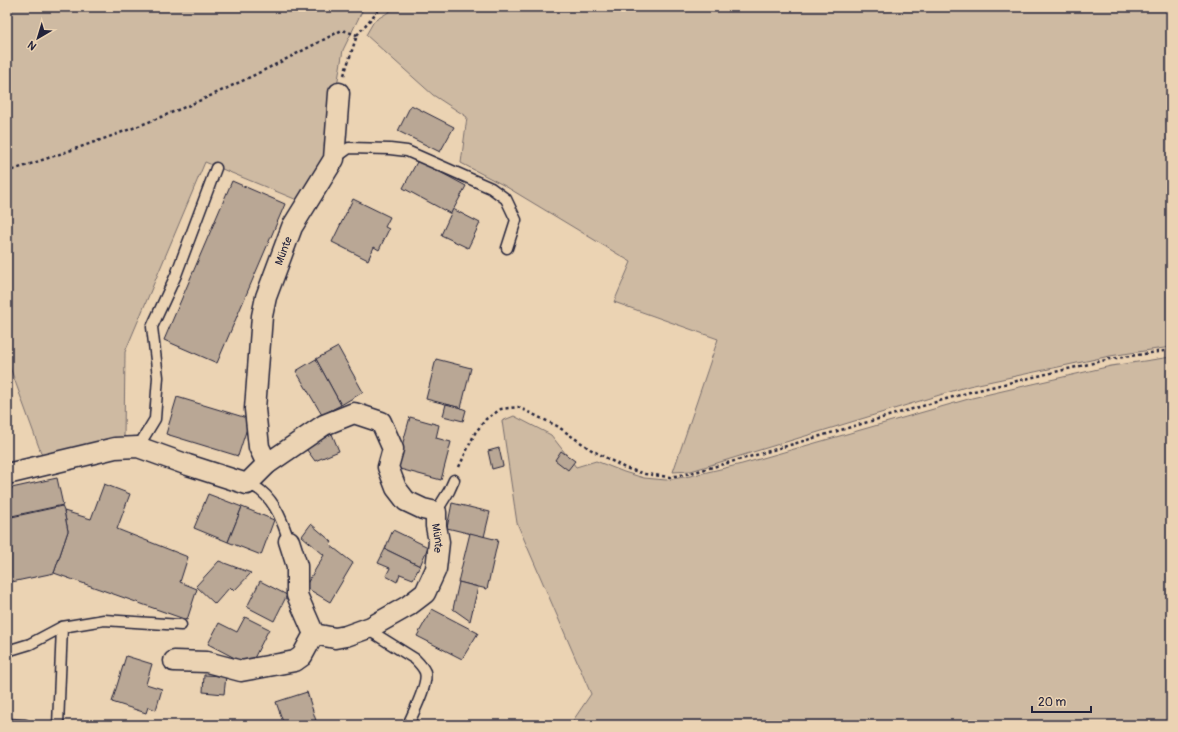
<svg xmlns="http://www.w3.org/2000/svg" width="1178" height="732" viewBox="0 0 1178 732" font-family="Pangolin,sans-serif">
  <style>
    .green { fill: #cebaa2; stroke: #786e6e }
    .building { fill: #b9a795; stroke: #22223b }
    .lines { fill: none; stroke-linecap: round; stroke-linejoin: round }
    .service-casing { stroke: #22223b; stroke-width: 13 }
    .minor-casing { stroke: #22223b; stroke-width: 23 }
    .path { stroke: #22223b; stroke-width: 2.5; stroke-dasharray: 3 3; stroke-linecap: butt }
    .service { stroke: #ebd3b3; stroke-width: 10 }
    .minor { stroke: #ebd3b3; stroke-width: 20 }
    .labels { text-anchor: middle; dominant-baseline: central; stroke-width: 3.5; stroke-linejoin: round; paint-order: stroke }
    .street-label { font-size: 11px; fill: #22223b; stroke: #ebd3b3 }
  </style>
  <rect width="100%" height="100%" fill="#ebd3b3"/>
  <filter id="ink" filterUnits="userSpaceOnUse"><feTurbulence type="fractalNoise" baseFrequency=".025" numOctaves="2"/><feDisplacementMap in="SourceGraphic" scale="8" xChannelSelector="R" yChannelSelector="G"/><feConvolveMatrix kernelMatrix="1 2 1 2 8 2 1 2 1" color-interpolation-filters="sRGB"/></filter>
  <g filter="url(#ink)">
    <g class="green">
      <path d="M7 7H364L343 50 325 157 302 202 205 162 125 352 124 438 44 461 7 359Z"/>
      <path d="M397 7H1171V347L1110 356 969 386 691 471 673 472 718 339 614 302 631 262 505 186 461 163 467 117 433 95 366 35 374 21Z"/>
      <path d="M1171 357V725H570L591 694 517 523 502 421 514 416 551 435 576 467 596 461 624 472 644 478 666 480 690 476 742 464 972 398 1111 366Z"/>
    </g>
    <g class="building">
      <path d="M411 105 454 127 440 152 398 131Z"/>
      <path d="M418 160 466 186 451 214 403 188Z"/>
      <path d="M232 181 285 204 217 363 164 340Z"/>
      <path d="M353 199 390 217 385 227 389 229 379 250 374 247 368 260 332 242Z"/>
      <path d="M453 209 480 223 468 248 441 235Z"/>
      <path d="M338 347 363 392 341 405 316 359Z"/>
      <path d="M316 359 341 405 322 415 296 371Z"/>
      <path d="M436 359 471 368 461 408 426 399Z"/>
      <path d="M177 397 250 419 238 456 166 434Z"/>
      <path d="M446 404 461 408 466 410 463 421 443 416Z"/>
      <path d="M410 417 439 425 436 438 451 442 441 480 396 468Z"/>
      <path d="M332 434 339 451 315 461 304 446Z"/>
      <path d="M499 448 503 466 492 469 488 451Z"/>
      <path d="M561 451 575 461 568 470 555 460Z"/>
      <path d="M57 478 63 505 7 517V489Z"/>
      <path d="M104 484 130 494 117 529 188 557 180 582 197 589 187 620 54 573 68 531 64 511 91 519Z"/>
      <path d="M208 494 242 507 228 542 194 528Z"/>
      <path d="M452 503 490 512 484 537 447 528Z"/>
      <path d="M62 506 64 511 68 531 54 573 7 583V518Z"/>
      <path d="M242 507 274 520 261 555 228 542Z"/>
      <path d="M311 524 332 542 330 545 353 563 330 602 305 587 324 555 302 536Z"/>
      <path d="M393 530 428 547 420 566 385 549Z"/>
      <path d="M470 533 498 540 487 589 458 582Z"/>
      <path d="M385 549 420 566 413 579 400 574 397 582 386 576 390 568 378 563Z"/>
      <path d="M219 561 251 573 234 591 230 587 215 604 196 586Z"/>
      <path d="M260 581 287 595 274 621 247 607Z"/>
      <path d="M459 582 478 587 470 621 453 609Z"/>
      <path d="M432 609 478 633 462 659 417 636Z"/>
      <path d="M245 617 269 629 250 666 208 644 219 623 237 632Z"/>
      <path d="M126 656 152 664 146 684 162 689 156 710 148 707 146 713 112 702Z"/>
      <path d="M204 675 226 676 224 694 203 692Z"/>
      <path d="M307 692 317 724 313 725H284L276 702Z"/>
    </g>
    <g class="lines">
      <defs>
        <g id="service">
          <path d="M334 159 349 148 390 149 407 151 491 188 506 199 516 220 507 248"/>
          <path d="M138 447 155 419 158 377 152 327 176 275 216 168"/>
          <path d="M247 484C252 486 258 488 261 491 276 503 283 523 289 541"/>
          <path d="M436 512 449 491 454 480"/>
          <path d="M367 629 415 659C419 663 423 667 425 672 429 683 413 713 408 725"/>
          <path d="M7 651 30 644 62 627 104 620 181 625"/>
          <path d="M7 724 25 725"/>
          <path d="M58 725 62 627"/>
        </g>
        <g id="minor">
          <path id="s1" d="M267 464 259 447 255 409 262 316 266 297 292 227 334 159 339 93"/>
          <path id="s2" d="M7 474 115 448 138 447 188 465 247 484 267 464 324 425 354 413 381 422 393 449 388 467 396 488 406 501 423 509 436 512V526L439 542 436 569 425 593 408 606 371 627 346 636 335 638 314 634 297 595V566L289 541"/>
          <path d="M174 661 207 662 241 671 295 661 302 656 314 634"/>
        </g>
      </defs>
      <use href="#service" class="service-casing"/>
      <use href="#minor" class="minor-casing"/>
      <g class="path">
        <path d="M344 75 357 35 381 7"/>
        <path d="M7 172C62 153 119 135 173 112 231 88 287 59 342 30L357 35"/>
        <path d="M459 467 475 433 486 419 501 409 518 407 557 426 590 449 625 468 645 474 670 477 691 473 749 457 970 392 1110 359 1171 350"/>
      </g>
      <use href="#service" class="service"/>
      <use href="#minor" class="minor"/>
    </g>
  </g>
  <g class="labels">
    <g class="street-label">
      <text stroke="none"><textPath href="#s1" startOffset="219">Münte</textPath></text>
      <text stroke="none"><textPath href="#s2" startOffset="553">Münte</textPath></text>
    </g>
  </g>
  <rect width="1178" height="732" fill="none" stroke="#ebd3b3" stroke-width="24"/>
  <rect x="12" y="12" width="1154" height="708" fill="none" stroke="#22223b" stroke-width="1.5" filter="url(#ink)"/>
  <g transform="translate(38 38) rotate(218)" stroke="#ebd3b3" stroke-width="3" paint-order="stroke">
  <path d="M0-3L7 15L0 10L-7 15Z" fill="#22223b"/>
  <text y="-6" font-size="11" font-weight="bold" text-anchor="middle" fill="#22223b">N</text>
  </g>
  <path d="M1032 706v6h59v-6" fill="none" stroke="#22223b" stroke-width="2"/>
  <text x="1038" y="706" font-size="12" fill="#22223b" stroke="#ebd3b3" stroke-width="3" paint-order="stroke">20 m</text>
</svg>
